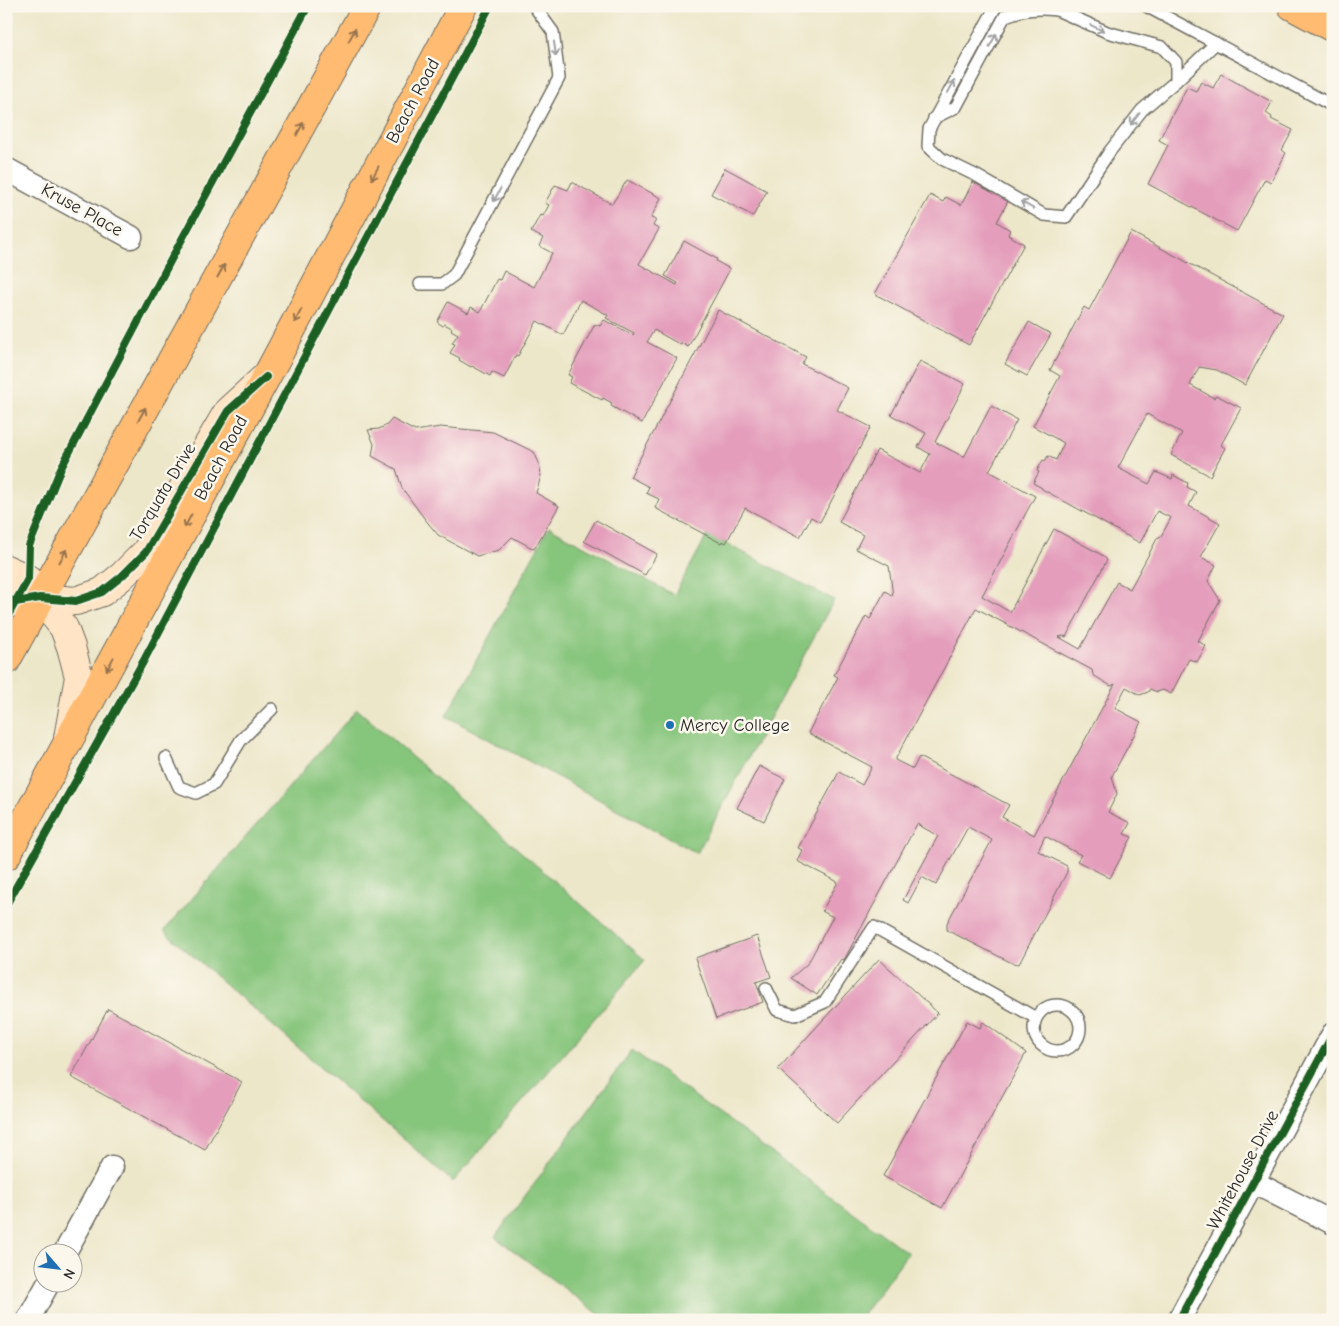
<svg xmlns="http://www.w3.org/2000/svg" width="1339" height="1326" viewBox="0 0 1339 1326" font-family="'Comic Neue',sans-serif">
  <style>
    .green { fill: #86c57c; stroke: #587854 }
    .building { fill: #e49dbb; fill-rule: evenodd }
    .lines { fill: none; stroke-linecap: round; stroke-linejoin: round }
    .lane-casing { stroke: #6f6d63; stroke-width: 14 }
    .street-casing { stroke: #6f6d63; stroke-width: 25 }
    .secondary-casing { stroke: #6f6d63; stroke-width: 30 }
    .primary-casing { stroke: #6f6d63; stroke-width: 30 }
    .lane { stroke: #fff; stroke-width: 11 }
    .street { stroke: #fff; stroke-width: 22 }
    .secondary { stroke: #ffe4c6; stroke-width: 28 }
    .primary { stroke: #ffbb71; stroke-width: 28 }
    .cycleway-casing { stroke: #fbf7ec; stroke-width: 11 }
    .cycleway { stroke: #1b5e20; stroke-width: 8 }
    .oneway { stroke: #a0a0a0 }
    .oneway2 { stroke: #95734e }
    .poi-dot { fill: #1f6fb2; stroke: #fbf7ec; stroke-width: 2 }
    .labels { text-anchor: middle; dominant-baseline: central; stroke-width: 5; stroke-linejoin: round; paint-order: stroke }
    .street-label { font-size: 18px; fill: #2b2b2b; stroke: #fbf7ec }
    .poi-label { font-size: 18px; fill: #2b2b2b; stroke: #fbf7ec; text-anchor: start }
  </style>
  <rect width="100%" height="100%" fill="#fbf7ec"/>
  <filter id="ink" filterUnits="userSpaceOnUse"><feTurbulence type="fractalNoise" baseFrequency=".02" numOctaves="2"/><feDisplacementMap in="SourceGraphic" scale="10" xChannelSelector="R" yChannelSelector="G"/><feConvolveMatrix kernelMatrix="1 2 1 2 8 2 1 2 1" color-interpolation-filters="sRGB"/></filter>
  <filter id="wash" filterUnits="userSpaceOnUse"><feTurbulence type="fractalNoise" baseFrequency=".0096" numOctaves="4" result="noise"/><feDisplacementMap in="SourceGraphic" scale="20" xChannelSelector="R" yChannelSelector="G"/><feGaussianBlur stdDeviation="1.12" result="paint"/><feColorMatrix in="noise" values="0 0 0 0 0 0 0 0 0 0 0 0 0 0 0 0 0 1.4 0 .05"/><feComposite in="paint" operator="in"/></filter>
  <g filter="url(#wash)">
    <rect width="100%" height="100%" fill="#ede7ca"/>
    <g class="green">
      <path d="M549 527 674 595 708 534 834 600 697 853 446 716Z"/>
      <path d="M357 709 645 960 453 1182 164 931Z"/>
      <path d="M632 1050 908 1253 859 1320H607L495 1237Z"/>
    </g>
    <g id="blocks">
      <g class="building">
        <path d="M1221 74 1272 102 1266 113 1272 117 1271 119 1293 130 1282 150 1286 153 1271 182 1265 179 1237 231 1148 184 1168 145 1159 140 1187 87 1196 91 1201 82 1213 88Z"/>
        <path d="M725 168 767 191 753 216 711 194Z"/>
        <path d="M627 180 661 198 651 218 656 220 653 226 659 229 639 264 677 285 678 283 665 276 684 241 717 259 716 261 730 269 688 347 682 343 681 345 654 330 647 342 677 358 642 423 611 406 612 403 603 398 602 400 569 383 572 377 568 375 595 324 600 326 604 320 633 335 634 333 606 318 608 315 581 300 563 335 537 321 518 356 516 355 504 378 492 372 490 376 472 366 471 367 459 360 460 358 450 353 455 344 452 343 458 334 451 330 452 328 444 324 443 326 437 322 448 302 468 313 471 307 480 312 497 279 500 280 504 271 534 287 552 253 539 246 543 238 531 232 540 215 543 216 549 205 545 203 555 185 568 190 572 182 612 204Z"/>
        <path d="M973 182 1008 201 997 222 1010 230 1008 235 1024 244 969 345 875 294 930 195 943 202 946 197 961 205Z"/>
        <path d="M1131 232 1283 314 1245 385 1217 370 1199 367 1190 385 1214 398 1216 395 1241 408 1221 445 1225 448 1210 476 1171 455 1182 433 1147 414 1118 468 1149 484 1156 472 1172 479 1173 475 1188 483 1187 487 1196 492 1189 506 1220 523 1201 557 1216 565 1208 581 1220 600 1198 641 1206 646 1197 662 1189 659 1171 694 1163 690 1157 692 1150 689 1148 692 1140 695 1126 687 1115 708 1141 722 1112 776 1117 794 1108 812 1130 823 1124 834 1132 837 1110 878 1077 861 1081 855 1045 836 1038 851 1067 866V872L1019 964 1012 963 947 930V923L992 840 968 827 936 885 922 877 908 903 903 900 938 836 917 824 844 960 841 959 817 995 791 978 808 963 833 917 822 911 838 882 797 861 802 850 798 848 839 772 862 785 872 767 808 733 838 677 834 675 866 616 870 619 885 591 893 596 889 566 856 549 863 535 839 522 877 450 920 473 930 454 918 447 926 433 891 415 920 361 965 384 935 442 964 457 991 406 1017 420 989 471 1035 496 982 596 1010 612 1054 529 1102 555 1107 560 1066 637 1064 636 1059 637 1080 649 1117 582 1130 589 1158 537 1160 538 1171 518 1157 511 1140 543 1042 489V488L1033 483 1039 472 1037 471 1043 460 1045 461 1048 456 1056 460 1064 443 1033 426 1060 376 1050 370 1084 307 1089 310ZM976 608 1092 670 1093 675 1111 686 1115 684 1034 835 1002 817 1009 805 919 757 913 769 895 760Z"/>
        <path d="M718 310 806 357 802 364 848 388 837 410 871 427 820 522 811 517 800 537 745 508 726 543 722 541 721 543 655 508 659 499 646 493 649 487 630 477Z"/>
        <path d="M1029 322 1051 334 1027 376 1005 364Z"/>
        <path d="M392 419 415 431 440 427 493 432 534 452 539 463 541 476 536 493 559 506 534 549 512 537 499 550 477 556 438 535 424 518 402 488 396 469 372 456 374 444 368 430 379 429 387 425Z"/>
        <path d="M596 520 657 554 645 575 584 541Z"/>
        <path d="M759 766 785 779 764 821 737 808Z"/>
        <path d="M757 936 771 977 756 982 763 1002 716 1019 695 958Z"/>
        <path d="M879 959 938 1013 837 1123 778 1069Z"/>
        <path d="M108 1009 242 1082 205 1150 71 1077Z"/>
        <path d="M967 1021 980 1028 983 1022 1026 1053 942 1208 883 1176Z"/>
      </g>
    </g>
  </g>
  <g filter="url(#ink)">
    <use href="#blocks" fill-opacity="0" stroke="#6f6d63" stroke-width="1"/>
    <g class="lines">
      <defs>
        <g id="lane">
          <path d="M996 6 929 129 928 146 942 159 977 176 1044 215 1066 217 1110 151 1142 110 1176 81V62L1162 47 1107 32 1057 10 1054 6"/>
          <path d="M1146 6 1333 106"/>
          <path d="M1176 81 1216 43"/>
          <path d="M934 118 956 107 1005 16C1023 9 1038 8 1057 10"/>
          <path d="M420 284H442L454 275 559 78 553 32 534 6"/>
          <path d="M166 758 179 787 196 793 214 784 241 740 272 709"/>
          <path d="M766 988 777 1010 795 1015 825 1002 874 927 1036 1018"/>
          <circle cx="1057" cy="1028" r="23"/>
        </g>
        <g id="street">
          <path d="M6 169 131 237"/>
          <path d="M1253 1182 1333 1223"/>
          <path d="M64 1254 112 1167"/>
          <path d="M28 1320 48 1284"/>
          <path d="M1179 1320 1333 1034"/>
        </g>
        <g id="secondary">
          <path d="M6 569 28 579 40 598 64 628 71 647 79 677 68 738"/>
          <path d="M6 598 15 602 40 598 76 601 102 592 122 576 146 552 228 411 263 379"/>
        </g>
        <g id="primary">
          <path d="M1292 6 1333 28"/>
          <path d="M6 661 367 6"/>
          <path d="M6 856 276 359 463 6"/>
        </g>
      </defs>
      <use href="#lane" class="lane-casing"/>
      <use href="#street" class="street-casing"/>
      <use href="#secondary" class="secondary-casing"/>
      <use href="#primary" class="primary-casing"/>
      <use href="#lane" class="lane"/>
      <use href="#street" class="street"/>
      <use href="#secondary" class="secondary"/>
      <use href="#primary" class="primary"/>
      <defs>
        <g id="cycleway">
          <path d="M6 598 15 602 40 598 76 601 102 592 122 576 146 552 228 411 266 377"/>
          <path d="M6 619 28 579 29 546 61 468 174 254 308 6"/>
          <path d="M6 905 143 662 490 6"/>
          <path d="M1179 1320 1333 1034"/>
        </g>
      </defs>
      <use href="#cycleway" class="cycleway-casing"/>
      <use href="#cycleway" class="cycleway"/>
    </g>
    <defs><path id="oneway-shaft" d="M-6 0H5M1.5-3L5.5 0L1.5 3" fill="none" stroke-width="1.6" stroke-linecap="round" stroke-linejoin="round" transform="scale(1.25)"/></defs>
    <g class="oneway">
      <use href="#oneway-shaft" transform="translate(1097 28) rotate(24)"/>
      <use href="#oneway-shaft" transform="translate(993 40) rotate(-62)"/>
      <use href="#oneway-shaft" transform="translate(555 49) rotate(82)"/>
      <use href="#oneway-shaft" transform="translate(951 87) rotate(-62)"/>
      <use href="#oneway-shaft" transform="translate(1135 119) rotate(128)"/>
      <use href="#oneway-shaft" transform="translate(497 195) rotate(118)"/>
      <use href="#oneway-shaft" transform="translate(1027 205) rotate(-150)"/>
    </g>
    <g class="oneway2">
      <use href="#oneway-shaft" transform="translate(352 35) rotate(-62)"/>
      <use href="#oneway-shaft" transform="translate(300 129) rotate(-61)"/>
      <use href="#oneway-shaft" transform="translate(375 173) rotate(118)"/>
      <use href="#oneway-shaft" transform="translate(221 271) rotate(-61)"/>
      <use href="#oneway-shaft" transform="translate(298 316) rotate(118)"/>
      <use href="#oneway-shaft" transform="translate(142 414) rotate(-61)"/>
      <use href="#oneway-shaft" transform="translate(188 521) rotate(118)"/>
      <use href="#oneway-shaft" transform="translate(63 556) rotate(-61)"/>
      <use href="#oneway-shaft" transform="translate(110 664) rotate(118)"/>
    </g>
  </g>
  <circle class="poi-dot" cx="670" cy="725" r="5"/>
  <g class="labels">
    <g class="street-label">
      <text transform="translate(413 101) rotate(-62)">Beach Road</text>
      <text transform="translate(82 210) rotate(29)">Kruse Place</text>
      <text transform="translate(221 458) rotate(-62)">Beach Road</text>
      <text transform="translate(163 492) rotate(-59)">Torquata Drive</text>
      <text transform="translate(1243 1170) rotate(-62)">Whitehouse Drive</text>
    </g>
    <g class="poi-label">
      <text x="680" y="725">Mercy College</text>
    </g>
  </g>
  <rect width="1339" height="1326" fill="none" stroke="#fbf7ec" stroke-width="25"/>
  <g transform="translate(58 1268) rotate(118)"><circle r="24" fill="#fbf7ec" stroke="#a8a59f"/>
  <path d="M0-4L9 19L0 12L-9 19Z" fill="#1f6fb2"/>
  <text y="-8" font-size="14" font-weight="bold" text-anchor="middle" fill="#2b2b2b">N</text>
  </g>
</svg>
